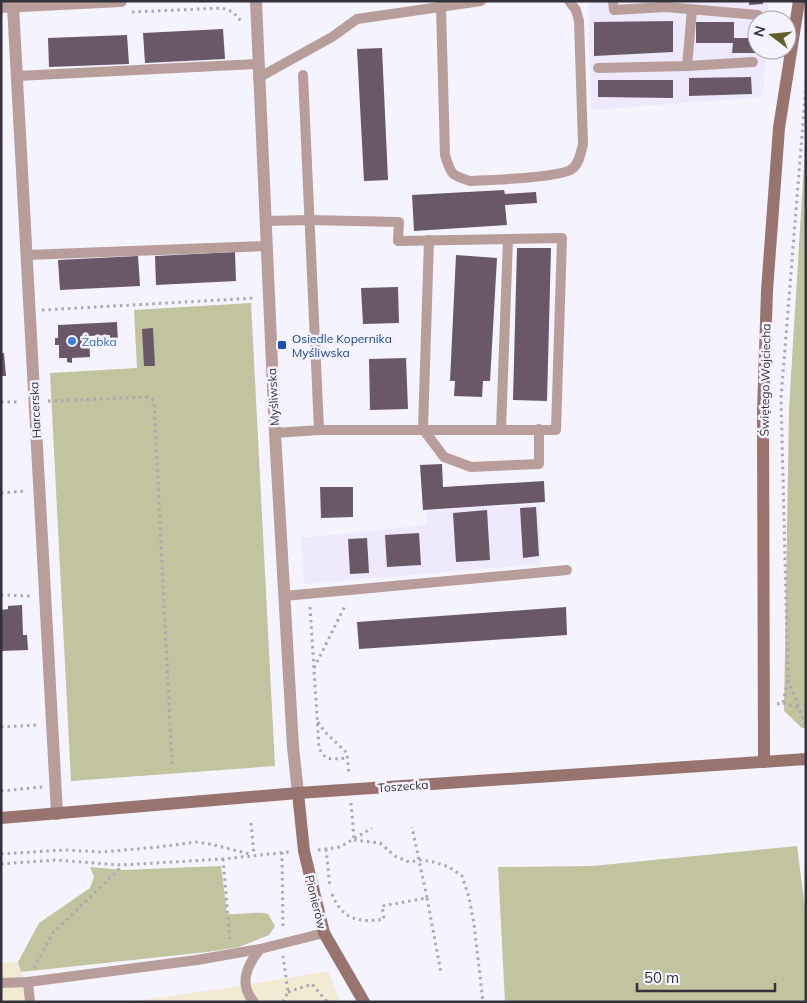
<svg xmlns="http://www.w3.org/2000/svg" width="807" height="1003" viewBox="0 0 807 1003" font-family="Mulish,sans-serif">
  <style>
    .commercial { fill: #f3ead4 }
    .built { fill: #eee9fd }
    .green { fill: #c1c49e }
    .building { fill: #6a5767 }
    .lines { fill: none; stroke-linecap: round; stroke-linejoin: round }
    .path { stroke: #aaa8b2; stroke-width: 3; stroke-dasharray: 2.5 4; stroke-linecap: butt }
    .service { stroke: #b89e9a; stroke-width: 10 }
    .minor { stroke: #b89e9a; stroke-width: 12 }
    .tertiary { stroke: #b89e9a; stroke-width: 12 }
    .secondary { stroke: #99746f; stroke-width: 12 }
    .shop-dot { fill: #3f7fe0; stroke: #f5f3fd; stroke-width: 2 }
    .transit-dot { fill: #1a4fb4; stroke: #f5f3fd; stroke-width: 2 }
    .labels { text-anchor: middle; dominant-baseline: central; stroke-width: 5; stroke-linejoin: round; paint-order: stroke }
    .transit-label { font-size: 12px; fill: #164399; stroke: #f5f3fd; text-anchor: start }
    .shop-label { font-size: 12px; fill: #366cbe; stroke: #f5f3fd; text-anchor: start }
    .street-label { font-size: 12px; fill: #34313b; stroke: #f5f3fd }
  </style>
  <rect width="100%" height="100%" fill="#f5f3fd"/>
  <g class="commercial">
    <path d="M18 962 31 1002H1V963Z"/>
    <path d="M328 971 340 1002H128L233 987Z"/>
  </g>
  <g class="built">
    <path d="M588 1H769L768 20H757V50H766L763 97 591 110Z"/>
    <path d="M540 504 541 564 304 584 301 538 427 525 426 510Z"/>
  </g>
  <g class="green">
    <path d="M806 131V728H802L784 711 789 409Z"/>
    <path d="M251 303 275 766 71 781 50 373 137 368 134 310Z"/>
    <path d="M797 846 806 916V1002H505L498 867 592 866Z"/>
    <path d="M221 866 227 914C241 915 255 911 268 914L275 926 269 935 239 947 207 952 21 972 18 962 39 923 90 888 94 877 90 867 124 870Z"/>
  </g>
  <g class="building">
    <path d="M749 1H763V4L749 5Z"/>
    <path d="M673 21V52L594 56V22Z"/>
    <path d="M696 22H734V38H757V50H760V53H732L733 43H696Z"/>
    <path d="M223 29 225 59 145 63 143 33Z"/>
    <path d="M127 35 129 64 49 67 48 38Z"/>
    <path d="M382 48 388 180 364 181 357 49Z"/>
    <path d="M751 77 752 94 689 96V78Z"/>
    <path d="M598 80H673V98L598 97Z"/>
    <path d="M504 190 505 194 536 192 537 203 505 205 507 225 414 231 412 195Z"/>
    <path d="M517 248H551L547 401 513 400Z"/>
    <path d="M235 252 236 281 156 285 155 256Z"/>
    <path d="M456 255 497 258 490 381H483L482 397 454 396 455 381H450Z"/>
    <path d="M138 256 140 286 60 290 58 260Z"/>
    <path d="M398 287 399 323 363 324 361 288Z"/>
    <path d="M117 322 118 343H110V335L89 336 90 357 72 358V363L67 362V358H59V345H55V338H58V325Z"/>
    <path d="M153 328 155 366H144L142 329Z"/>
    <path d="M1 353H4L6 376H1Z"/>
    <path d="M406 358 408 409 370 410 369 359Z"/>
    <path d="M442 464 443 487 544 481 545 502 423 510 420 465Z"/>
    <path d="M320 487H353V517L321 518Z"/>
    <path d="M536 507 539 556 523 558 520 508Z"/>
    <path d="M487 510 490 560 456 562 453 513Z"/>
    <path d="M419 533 421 565 387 567 385 535Z"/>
    <path d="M367 538 369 573 350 574 348 539Z"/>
    <path d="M22 605 23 635H27L28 650 1 651V610L8 609V606Z"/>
    <path d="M566 607 567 635 359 649 357 622Z"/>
  </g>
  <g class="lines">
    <g class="path">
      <path d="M132 12 222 8 233 12 241 21"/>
      <path d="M42 310 256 298"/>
      <path d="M48 401 148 397 154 401 172 765"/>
      <path d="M1 402H19"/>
      <path d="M1 493 26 491"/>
      <path d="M1 595 31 596"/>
      <path d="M310 607 319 748C325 762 334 759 348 758"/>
      <path d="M314 668 346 604"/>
      <path d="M788 680 806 726"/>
      <path d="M783 703 799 708"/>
      <path d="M777 704 783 703 788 679 781 398 806 85"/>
      <path d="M318 722 325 732 347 753 349 774"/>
      <path d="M1 727 38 725"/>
      <path d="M1 791 42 787"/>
      <path d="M351 803 354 839"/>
      <path d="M251 823 254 855"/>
      <path d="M354 840 380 843 395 856 409 862 421 860 434 862 449 867 462 876 469 897 474 924 483 1002"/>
      <path d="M326 849 330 888"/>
      <path d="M318 850 340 847 372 828"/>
      <path d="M282 852 283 930"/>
      <path d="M1 854 64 850 103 852 158 847 196 842 210 844 250 854"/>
      <path d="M223 859 230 941"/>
      <path d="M1 864 55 860 122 865 223 859 289 852"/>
      <path d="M332 894C342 920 359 923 384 919L382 906 427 898 412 827"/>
      <path d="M427 898 441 973"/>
      <path d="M34 968 53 933 122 866"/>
      <path d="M288 992 312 984 327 1002"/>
      <path d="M283 1002 288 992 283 956"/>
    </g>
    <g class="service">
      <path d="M613 1 614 10 666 7 758 15"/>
      <path d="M441 7 445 155C451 174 450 175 470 181 489 180 559 178 572 169 579 164 581 153 583 144L579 21 576 10 569 1"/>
      <path d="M687 66 753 62"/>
      <path d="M598 68 687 66 692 10"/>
      <path d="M17 76 257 64"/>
      <path d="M258 78 332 37 357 19 481 1"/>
      <path d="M265 221 309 220 399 222 398 241 562 238 556 430H319"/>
      <path d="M429 240 423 429 444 457 471 467 539 464V429"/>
      <path d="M27 255 266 246"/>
      <path d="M501 429 508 239"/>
      <path d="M275 433 319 430 303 75"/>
      <path d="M284 596 567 570"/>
      <path d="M28 982 30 1002"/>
      <path d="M1 983 28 982 197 960 260 949 324 933"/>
      <path d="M254 1002C238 984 247 965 260 949"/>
    </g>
    <g class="minor">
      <path d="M13 6 57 814"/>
      <path d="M1 7 121 1"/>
    </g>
    <path class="tertiary" d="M256 1 275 433 293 747 298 793"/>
    <g class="secondary">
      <path d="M764 762 763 412 767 291 779 128 799 1"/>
      <path d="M298 793 304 851 324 933 364 1002"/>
      <path d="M1 818 298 793 806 759"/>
    </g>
  </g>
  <circle class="shop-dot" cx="72" cy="341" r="5"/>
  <rect class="transit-dot" x="277" y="340" width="10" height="10" rx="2.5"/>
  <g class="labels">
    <g class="transit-label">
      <text x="292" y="338">Osiedle Kopernika<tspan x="292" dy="14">Myśliwska</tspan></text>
    </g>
    <g class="shop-label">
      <text x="82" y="341">Żabka</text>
    </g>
    <g class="street-label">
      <text transform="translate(765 380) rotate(-89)">Świętego Wojciecha</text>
      <text transform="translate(273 397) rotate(-93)">Myśliwska</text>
      <text transform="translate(35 410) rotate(-93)">Harcerska</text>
      <text transform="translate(403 786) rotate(-4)">Toszecka</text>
      <text transform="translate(316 902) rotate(76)">Pionierów</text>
    </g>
  </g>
  <rect width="807" height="1003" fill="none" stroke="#34313b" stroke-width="5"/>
  <g transform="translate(772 35) rotate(286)"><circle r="24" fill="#f5f3fd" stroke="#a8a5af"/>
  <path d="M0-4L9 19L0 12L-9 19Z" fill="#64602c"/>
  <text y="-8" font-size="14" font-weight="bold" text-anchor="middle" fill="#34313b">N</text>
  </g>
  <path d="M637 983v8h138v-8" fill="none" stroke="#34313b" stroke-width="2.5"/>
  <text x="644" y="983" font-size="15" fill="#34313b" stroke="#f5f3fd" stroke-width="4" paint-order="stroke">50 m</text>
</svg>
